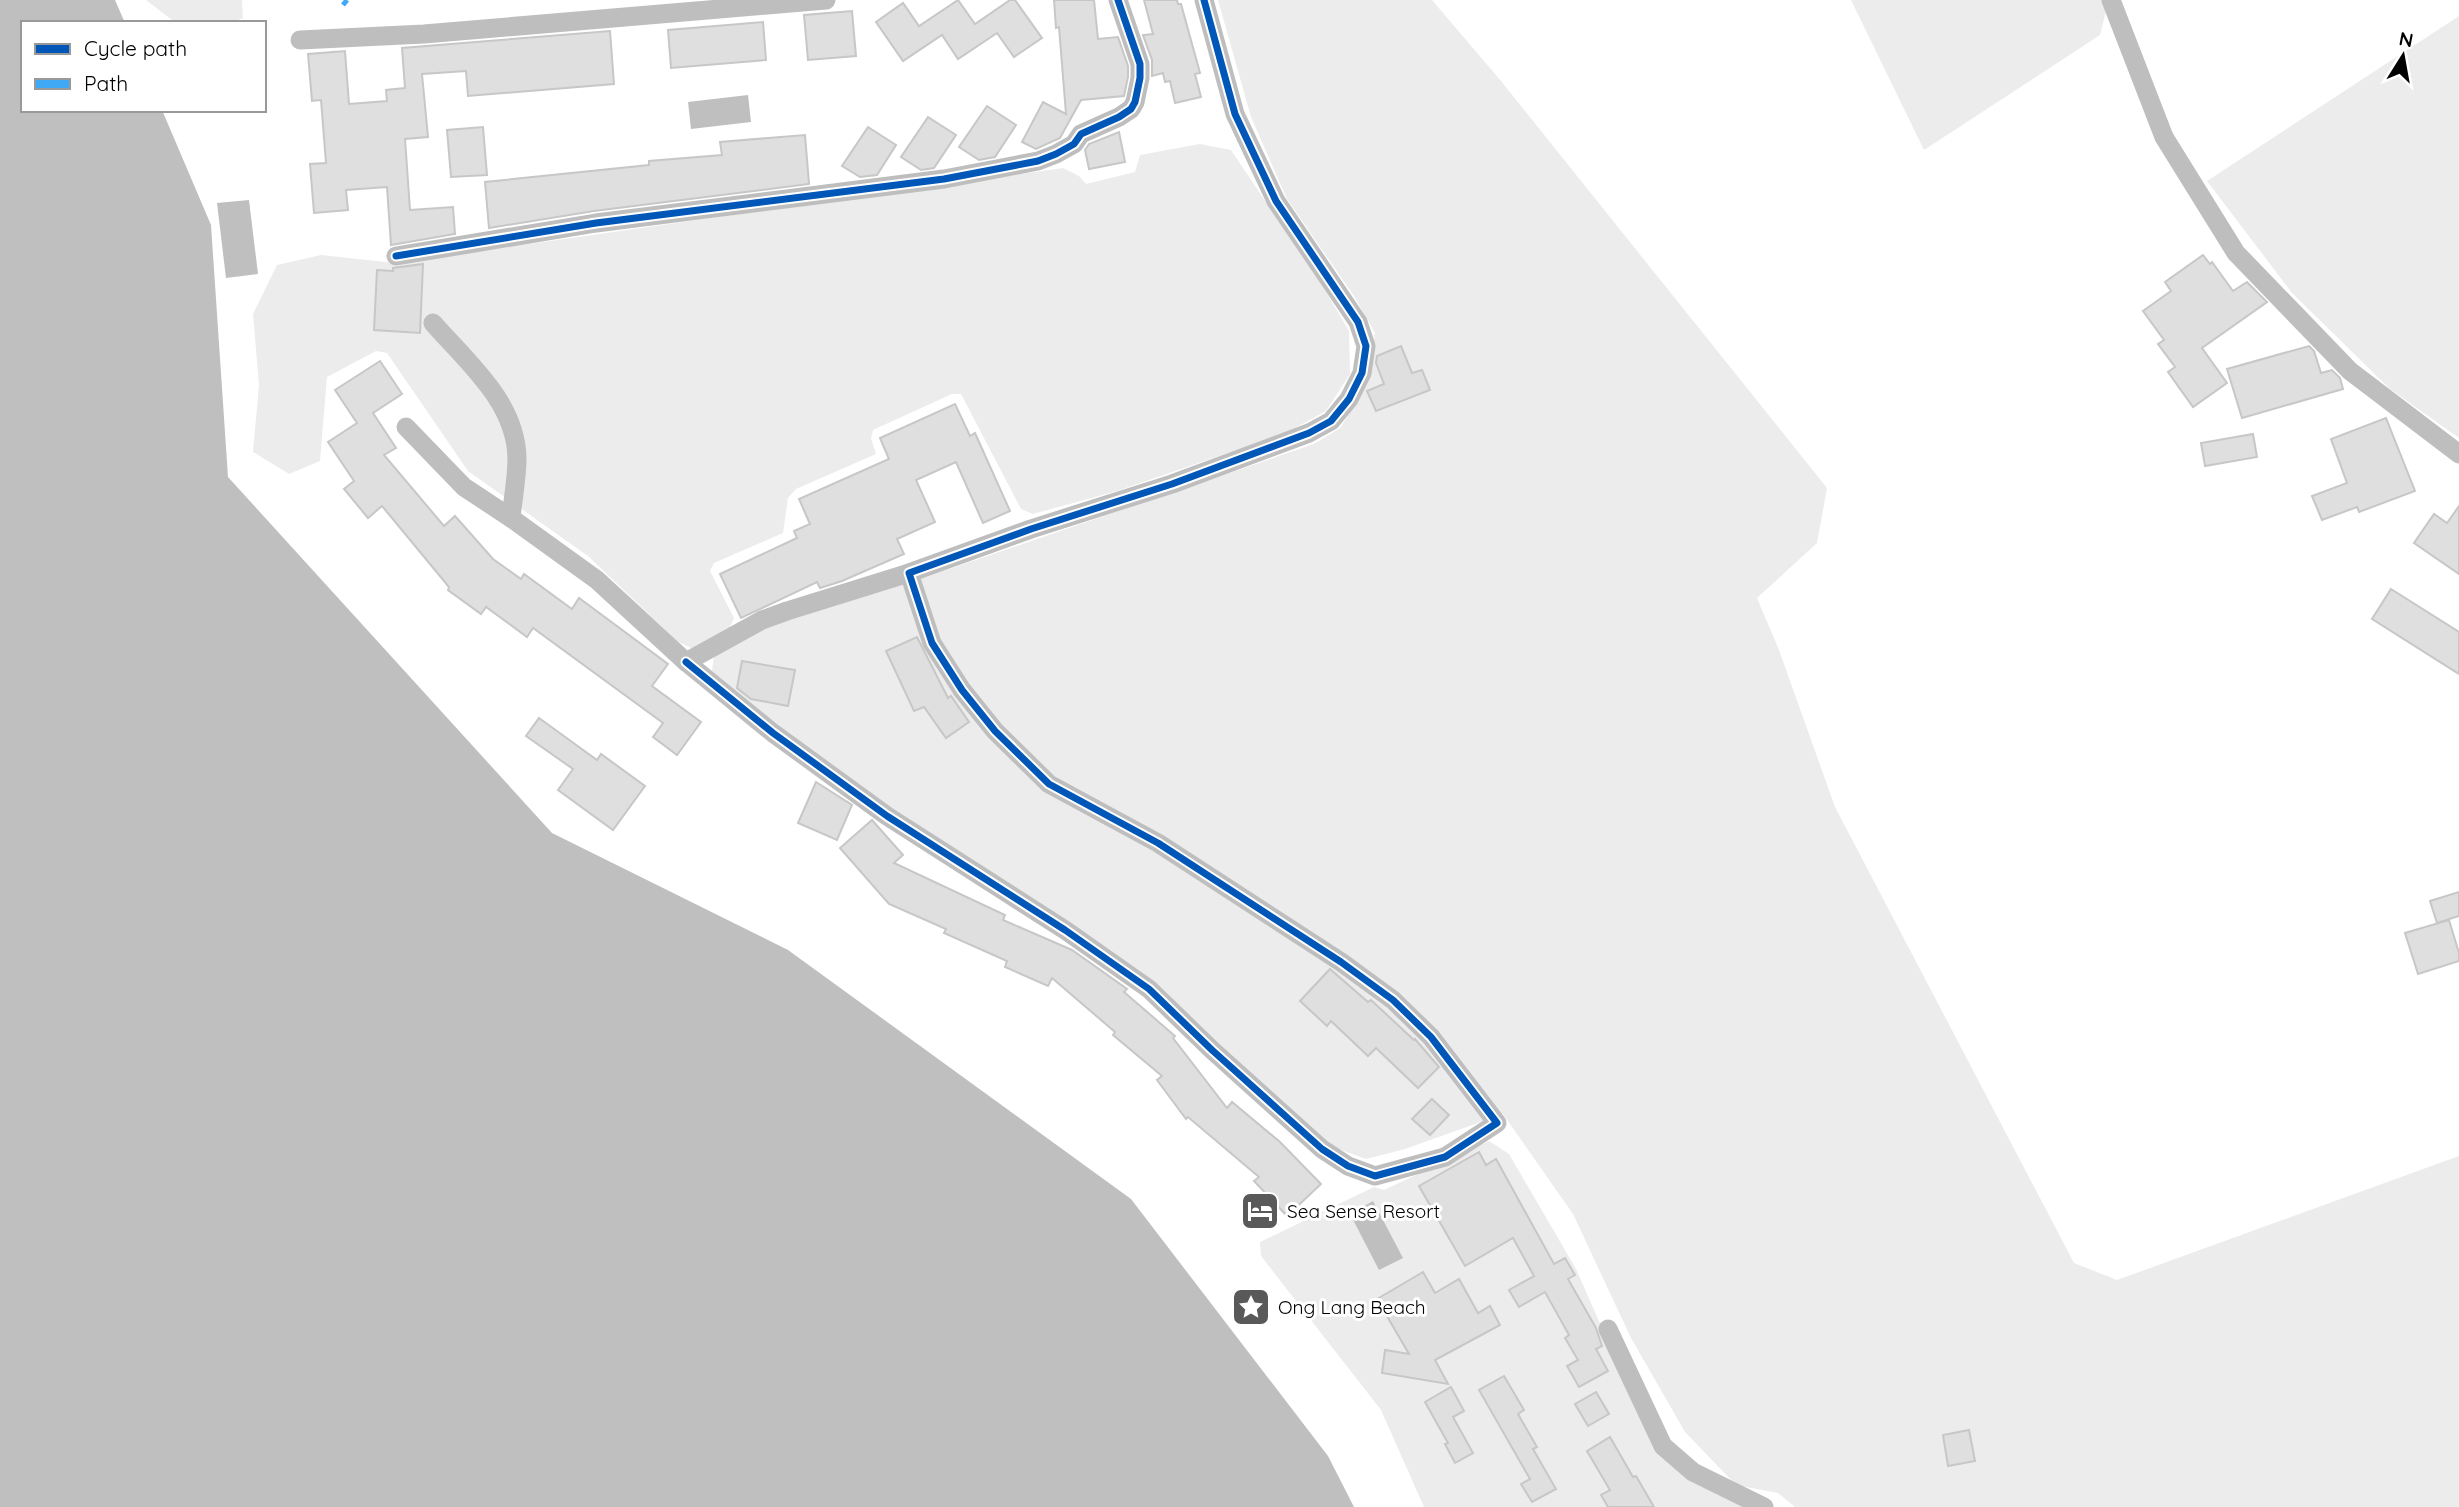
<svg xmlns="http://www.w3.org/2000/svg" width="2459" height="1507" viewBox="0 0 2459 1507" font-family="Quicksand,sans-serif">
  <style>
    .green { fill: #ececec }
    .water { fill: #bfbfbf }
    .building { fill: #dfdfdf; stroke: #c7c7c7; stroke-width: 2 }
    .lines { fill: none; stroke-linecap: round; stroke-linejoin: round }
    .street { stroke: #bebebe; stroke-width: 19 }
    .quiet { stroke: #3fa9f5; stroke-width: 5; stroke-dasharray: 10 5; stroke-linecap: butt }
    .cycleway-casing { stroke: #fff; stroke-width: 11 }
    .cycleway { stroke: #0057b8; stroke-width: 7 }
    .labels { text-anchor: middle; dominant-baseline: central; stroke-width: 6; stroke-linejoin: round; paint-order: stroke }
    .poi-label { font-size: 19px; fill: #000; stroke: #fff; text-anchor: start }
  </style>
  <rect width="100%" height="100%" fill="#fff"/>
  <g class="green">
    <path d="M146 0H242L243 18 230 23H176Z"/>
    <path d="M1218 0H1432L1501 81 1827 488 1817 543 1757 598 1779 650 1835 807 2074 1263 2117 1280 2459 1156V1507H1795L1778 1493 1736 1485 1685 1432 1631 1338 1573 1214 1503 1114 1405 1149 1366 1159 1330 1146 1216 1044 777 728 712 671 714 655 757 630 929 576 1314 444 1340 428 1358 400 1369 373 1375 333 1354 296 1287 199 1251 117Z"/>
    <path d="M1851 0H2102L2106 11 2100 35 1924 150Z"/>
    <path d="M2459 16V438L2390 389 2292 293 2207 181Z"/>
    <path d="M1200 144 1231 150 1326 292 1349 331 1350 374 1326 411 1286 433 1117 491 1033 514 1021 509 961 394H952L873 430 871 438 876 454 796 489 788 498 783 533 714 563 710 571 734 618 729 629 693 649 677 641 588 556 468 471 387 353 376 351 327 377 320 461 289 474 253 452 259 385 253 314 277 265 321 255 395 263 1063 168 1079 176 1086 184 1135 172 1140 155Z"/>
    <path d="M1489 1141 1509 1154 1576 1269 1625 1380 1684 1467 1743 1507H1424L1381 1410 1261 1256 1260 1242 1374 1187 1384 1190Z"/>
  </g>
  <g class="water">
    <path d="M0 0H115L125 23H23V110H162L211 225 228 477 552 833 788 950 1131 1199 1328 1456 1354 1507H0Z"/>
    <path d="M748 95 751 122 691 129 688 102Z"/>
    <path d="M249 200 258 274 226 278 217 203Z"/>
    <path d="M1373 1201 1403 1258 1379 1270 1350 1214Z"/>
  </g>
  <g class="building">
    <path d="M958 0 975 24 1010 0H1015L1042 38 1014 57 997 33 958 59 942 35 903 61 876 22 903 3 919 26Z"/>
    <path d="M1054 0H1094L1098 39 1118 37 1128 66V77L1124 96 1081 100 1060 138 1036 149 1022 142 1043 102 1066 114 1059 27 1056 28Z"/>
    <path d="M1144 0H1177L1178 4H1181L1200 73 1195 74 1201 97 1175 103 1170 81 1165 82 1163 73 1152 76V60L1143 35 1153 34Z"/>
    <path d="M852 11 856 56 808 60 804 15Z"/>
    <path d="M763 22 766 60 671 68 668 30Z"/>
    <path d="M610 31 614 84 468 96 466 71 422 74 428 137 405 139 410 210 453 207 455 234 391 245 387 187 346 190 348 210 314 213 310 164 326 163 321 100 312 101 308 54 345 51 349 104 387 101 386 90 405 88 402 48Z"/>
    <path d="M987 106 1016 125 995 157 979 160 959 147Z"/>
    <path d="M928 117 956 135 934 168 921 170 901 157Z"/>
    <path d="M483 127 487 175 451 177 447 130Z"/>
    <path d="M868 127 896 145 877 175 860 177 842 166Z"/>
    <path d="M1119 132 1125 162 1089 169 1085 150 1089 144Z"/>
    <path d="M805 135 809 184 594 211 489 228 485 182 649 165V161L722 155 720 142Z"/>
    <path d="M2203 255 2210 264 2212 262 2233 291 2247 282 2267 302 2202 348 2227 383 2193 407 2168 372 2175 367 2158 344 2164 340 2143 311 2171 291 2165 282Z"/>
    <path d="M423 264 420 333 374 330 377 270 393 271V268Z"/>
    <path d="M1401 346 1412 373 1422 370 1430 390 1376 411 1367 391 1384 384 1376 363 1377 356Z"/>
    <path d="M2309 346 2314 351 2321 373 2332 370 2340 378 2343 389 2242 418 2227 369Z"/>
    <path d="M380 361 402 394 373 413 396 448 384 455 444 526 455 516 493 559 521 579 524 574 572 609 579 598 668 664 652 686 701 722 677 755 653 737 663 723 533 628 527 637 486 607 481 614 448 590 449 587 382 506 368 518 344 489 354 481 328 442 357 423 335 390Z"/>
    <path d="M955 404 970 436 975 433 1010 511 983 523 956 462 916 480 935 522 897 539 904 554 842 581 820 588 817 582 741 618 720 574 797 538 794 531 810 524 799 499 889 459 880 438Z"/>
    <path d="M2386 418 2415 491 2359 512 2357 507 2322 520 2312 496 2347 483 2331 439Z"/>
    <path d="M2253 434 2257 457 2205 466 2201 443Z"/>
    <path d="M2459 506V574L2414 543 2434 514 2447 523Z"/>
    <path d="M2391 589 2459 632V674L2372 619Z"/>
    <path d="M917 637 948 698 951 696 969 722 946 738 924 707 914 711 886 651Z"/>
    <path d="M742 661 795 670 788 706 751 699 737 688Z"/>
    <path d="M539 718 597 760 601 754 645 786 613 830 558 790 573 769 526 736Z"/>
    <path d="M816 782 852 805 837 840 798 823Z"/>
    <path d="M872 820 903 855 894 863 1005 915 1003 920 1072 950 1127 989 1124 992 1175 1036 1173 1038 1227 1108 1232 1102 1280 1142 1321 1184 1287 1216 1254 1181 1259 1177 1188 1117 1186 1119 1157 1080 1162 1076 1113 1035 1115 1032 1052 978 1048 986 1005 967 1007 961 944 933 946 929 889 904 840 848Z"/>
    <path d="M2459 892V916L2437 923 2430 901Z"/>
    <path d="M2449 920 2459 953V961L2418 974 2405 933Z"/>
    <path d="M1330 969 1368 1002 1371 1000 1414 1040 1415 1039 1439 1067 1418 1088 1376 1048 1368 1056 1331 1021 1327 1026 1300 1001Z"/>
    <path d="M1432 1099 1449 1115 1430 1135 1412 1119Z"/>
    <path d="M1479 1152 1486 1165 1496 1159 1554 1264 1565 1258 1575 1275 1568 1279 1596 1328 1602 1346 1596 1349 1608 1371 1579 1387 1567 1366 1578 1360 1565 1338 1569 1335 1545 1292 1519 1307 1509 1290 1534 1276 1513 1238 1465 1266 1419 1186Z"/>
    <path d="M1423 1272 1435 1293 1459 1279 1478 1313 1490 1306 1500 1325 1435 1360 1448 1384 1382 1373 1385 1350 1409 1354 1377 1299Z"/>
    <path d="M1504 1376 1524 1410 1518 1414 1537 1447 1533 1449 1556 1489 1532 1502 1521 1484 1530 1479 1479 1390Z"/>
    <path d="M1451 1387 1464 1411 1453 1417 1473 1453 1455 1463 1445 1444 1448 1443 1425 1402Z"/>
    <path d="M1596 1392 1609 1414 1588 1426 1575 1404Z"/>
    <path d="M1969 1430 1975 1461 1948 1466 1943 1435Z"/>
    <path d="M1610 1437 1633 1477 1636 1476 1654 1507H1608L1601 1495 1610 1490 1587 1451Z"/>
  </g>
  <g class="lines">
    <g class="street">
      <path d="M2111 0 2164 137 2236 253 2350 371 2459 454"/>
      <path d="M300 40 424 34 826 0"/>
      <path d="M396 256 596 223 944 179 1038 161 1056 154 1074 144 1081 134 1119 117 1131 109 1135 102 1140 78V64L1118 0"/>
      <path d="M433 323C467 362 516 402 517 458 517 478 513 498 511 518"/>
      <path d="M406 427 464 487 511 518 597 580 686 662 762 620 787 611 909 573"/>
      <path d="M686 662 773 733 887 816 1065 930 1149 989 1212 1050 1322 1149 1348 1166 1375 1176 1445 1157 1497 1123 1431 1037 1393 1000 1341 962 1158 843 1049 784 995 731 962 690 932 643 909 573 1031 529 1172 484 1309 433 1331 421 1349 399 1362 373 1366 346 1358 322 1276 201 1235 114 1204 0"/>
      <path d="M1608 1329 1663 1446 1693 1472 1764 1507"/>
    </g>
    <path class="quiet" d="M343 5 347 0"/>
    <defs>
      <g id="cycleway">
        <path d="M396 256 596 223 944 179 1038 161 1056 154 1074 144 1081 134 1119 117 1131 109 1135 102 1140 78V64L1118 0"/>
        <path d="M686 662 773 733 887 816 1065 930 1149 989 1212 1050 1322 1149 1348 1166 1375 1176 1445 1157 1497 1123 1431 1037 1393 1000 1341 962 1158 843 1049 784 995 731 962 690 932 643 909 573 1031 529 1172 484 1309 433 1331 421 1349 399 1362 373 1366 346 1358 322 1276 201 1235 114 1204 0"/>
      </g>
    </defs>
    <use href="#cycleway" class="cycleway-casing"/>
    <use href="#cycleway" class="cycleway"/>
  </g>
  <defs>
    <symbol id="hotel-square" viewBox="-11 -11 22 22"><rect x="-9" y="-9" width="18" height="18" rx="4" fill="#595959" stroke="#fff"/><path d="M-6-4.5h1.5V1H6V5H4.5V3h-9V5H-6ZM-4 0a1.8 1.8 0 1 1 3.6 0ZM.5 0V-2.5h3Q6-2.5 6 0Z" fill="#fff"/></symbol>
    <symbol id="sight-square" viewBox="-11 -11 22 22"><rect x="-9" y="-9" width="18" height="18" rx="4" fill="#595959" stroke="#fff"/><path d="M0-6L1.8-2.2L6-1.7L2.9 1.2L3.7 5.4L0 3.3L-3.7 5.4L-2.9 1.2L-6-1.7L-1.8-2.2Z" fill="#fff"/></symbol>
  </defs>
  <g fill-rule="evenodd">
    <use href="#hotel-square" x="1238" y="1189" width="44" height="44"/>
    <use href="#sight-square" x="1229" y="1285" width="44" height="44"/>
  </g>
  <g class="labels">
    <g class="poi-label">
      <text x="1287" y="1211">Sea Sense Resort</text>
      <text x="1278" y="1307">Ong Lang Beach</text>
    </g>
  </g>
  <rect x="21" y="21" width="245" height="91" fill="#ffffff" stroke="#999999" stroke-width="2"/>
  <rect x="35" y="44" width="35" height="10" fill="#0057b8" stroke="#999999" stroke-width="2"/>
  <text x="84" y="56" font-size="21" fill="#000000">Cycle path</text>
  <rect x="35" y="79" width="35" height="10" fill="#3fa9f5" stroke="#999999" stroke-width="2"/>
  <text x="84" y="91" font-size="21" fill="#000000">Path</text>
  <g transform="translate(2403 56) rotate(11)" stroke="#ffffff" stroke-width="5" paint-order="stroke">
  <path d="M0-5L12 26L0 18L-12 26Z" fill="#000000"/>
  <text y="-10" font-size="19" font-weight="bold" text-anchor="middle" fill="#000000">N</text>
  </g>
</svg>
